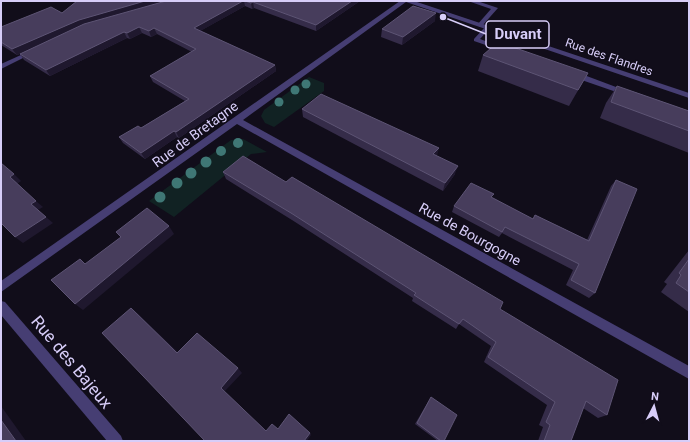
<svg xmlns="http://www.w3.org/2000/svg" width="690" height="442" viewBox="0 0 690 442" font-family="Roboto,sans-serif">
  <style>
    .green { fill: #112223 }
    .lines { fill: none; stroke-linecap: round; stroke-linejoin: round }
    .lane { fill: #463e73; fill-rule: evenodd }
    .street { fill: #463e73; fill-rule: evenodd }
    .tree { fill: #3f7775 }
    .wall { fill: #352c49 }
    .shaded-wall { fill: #1f182e }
    .building { fill: #473d5c; stroke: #5d5474 }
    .labels { text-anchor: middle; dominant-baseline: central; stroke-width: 3; stroke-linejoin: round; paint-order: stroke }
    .far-street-label { font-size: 12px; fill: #d7cdf8; stroke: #110d1a }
    .street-label { font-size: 14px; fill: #d7cdf8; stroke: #110d1a }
    .near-street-label { font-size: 17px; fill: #d7cdf8; stroke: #110d1a }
    .leader { fill: none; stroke: #d7cdf8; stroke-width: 1.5 }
    .callout-dot { fill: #d7cdf8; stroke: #110d1a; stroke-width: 1.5 }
    .callout { fill: #110d1a; stroke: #d7cdf8; stroke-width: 1.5 }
    .callout-label { font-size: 15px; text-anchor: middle; font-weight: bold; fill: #d7cdf8 }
  </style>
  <rect width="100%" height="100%" fill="#110d1a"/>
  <g class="green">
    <path d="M309 77 324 83V91L274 127 265 123 261 116 264 110Z"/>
    <path d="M243 139 267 152 251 154 174 217 149 201 231 140Z"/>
  </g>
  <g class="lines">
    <g class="lane">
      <path d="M468 1H477L498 8 482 26 480 27 477 25 491 9Z"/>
      <path d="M485 27 490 28 480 39 507 49V51H503L474 41V39Z"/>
      <path d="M570 72H576L632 93 628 95H625L570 76Z"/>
    </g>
    <g class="street">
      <path d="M400 1H414L689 93V98L406 2 243 120 689 366V379L237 124 1 292V281Z"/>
      <path d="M32 50 37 51 1 69V64Z"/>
      <path d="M1 301 5 302 121 436 123 441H107L1 315Z"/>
    </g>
  </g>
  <g class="tree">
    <circle cx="306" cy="84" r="4.5"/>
    <circle cx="295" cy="90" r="4.5"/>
    <circle cx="279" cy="102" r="4.5"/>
    <circle cx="238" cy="143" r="5"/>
    <circle cx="221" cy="151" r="5"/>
    <circle cx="206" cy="162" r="5.5"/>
    <circle cx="191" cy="173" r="5.5"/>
    <circle cx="177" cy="183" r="5.5"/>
    <circle cx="160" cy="197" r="5.5"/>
  </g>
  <g class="wall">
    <path d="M77 1H360L316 31 254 8 252 9 245 6 200 31 275 65 276 71 179 138 177 137 145 159 123 143 119 137 141 128 185 101 153 82 150 76 192 52 157 34 151 37 142 33 130 39 127 38 50 76 24 60 20 54 17 55 1 45V27L62 13Z"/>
    <path d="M435 21 402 45 381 37 382 29Z"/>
    <path d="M483 55 588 73 569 106 478 71Z"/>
    <path d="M617 86 689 111V153L600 118 606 103Z"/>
    <path d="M302 109 455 174 443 191 303 117Z"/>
    <path d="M223 172 286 182 500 309 607 415 598 418 583 408 571 441H538L543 427 539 425 547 405 484 362 491 346 459 324 456 329 412 301 413 298 292 220 226 179Z"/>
    <path d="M616 180 595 293 589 298 566 285 573 270 502 233 499 237 452 212 454 206 492 198 533 219 535 215 587 240 611 186Z"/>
    <path d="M689 250V312L661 292 667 284 664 282Z"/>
    <path d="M431 397 444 441H438L415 424Z"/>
  </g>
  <g class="shaded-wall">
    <path d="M145 1H168L83 26 17 55 12 49 79 20Z"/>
    <path d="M243 1H244L245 6 195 34 194 28Z"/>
    <path d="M352 1H360L316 31V25Z"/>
    <path d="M253 2 254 8 252 9 251 3Z"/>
    <path d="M436 13 435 21 402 45 403 37Z"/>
    <path d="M139 27 142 33 130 39 127 33Z"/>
    <path d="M154 28 157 34 151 37 149 31Z"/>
    <path d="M124 32 127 38 50 76 46 70Z"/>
    <path d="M275 65 276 71 179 138 176 132Z"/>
    <path d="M174 131 177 137 145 159 141 153Z"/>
    <path d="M439 148 437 156 431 163 433 154Z"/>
    <path d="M458 166 455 174 443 191 445 183Z"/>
    <path d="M14 174 21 181 17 184 10 177Z"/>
    <path d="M36 201 43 207 38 210 31 204Z"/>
    <path d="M46 217 53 223 23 243 15 237Z"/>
    <path d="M169 226 174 234 83 310 75 304Z"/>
    <path d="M131 308 138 314 183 357 177 353Z"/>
    <path d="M238 368 242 373 225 391 221 388Z"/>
    <path d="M1 406 26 441H16L1 420Z"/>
    <path d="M310 433 311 435 307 441H304Z"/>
  </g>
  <g class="building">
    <path d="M77 1H145L79 20 12 49 1 42V27L51 7 62 13Z"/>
    <path d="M166 1H243L194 28 275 65 176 132 174 131 141 153 119 137 138 126 141 128 189 99 150 76 196 49 154 28 149 31 139 27 127 33 124 32 46 70 20 54 84 24Z"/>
    <path d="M245 1H352L316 25 253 2 251 3Z"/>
    <path d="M413 6 436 13 403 37 382 29Z"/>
    <path d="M498 42 588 73 578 90 483 55Z"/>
    <path d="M617 86 689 111V131L611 102Z"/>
    <path d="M321 94 439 148 433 154 458 166 445 183 302 109Z"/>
    <path d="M243 156 286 182 292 177 503 302 500 309 618 380 607 415 586 401 571 441H544L550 425 546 422 555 402 488 357 496 342 463 319 459 324 414 295 416 293 291 213 223 172Z"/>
    <path d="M1 163 14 174 10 177 36 201 31 204 46 217 15 237 1 223Z"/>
    <path d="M616 180 637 189 595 293 571 280 579 264 505 227 502 232 454 206 471 183 494 194 491 197 533 219 535 215 589 241Z"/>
    <path d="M147 208 169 226 75 304 51 280 80 259 85 264 121 237 116 232Z"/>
    <path d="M689 259V292L676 283 681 275 679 273Z"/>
    <path d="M131 308 177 353 197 333 238 368 221 388 266 431 272 424 278 429 289 414 310 433 304 441H205L102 333Z"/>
    <path d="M431 397 457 415 444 441H441L417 423Z"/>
    <path d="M1 420 16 441H1Z"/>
  </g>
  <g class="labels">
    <g class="far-street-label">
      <text transform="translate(609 57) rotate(19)">Rue des Flandres</text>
    </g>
    <g class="street-label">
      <text transform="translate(195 134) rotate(-36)">Rue de Bretagne</text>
      <text transform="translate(470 234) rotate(29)">Rue de Bourgogne</text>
    </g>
    <g class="near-street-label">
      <text transform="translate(72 362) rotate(50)">Rue des Bajeux</text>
    </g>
  </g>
  <path class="leader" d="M443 17L486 34"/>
  <circle class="callout-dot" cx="443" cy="17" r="4"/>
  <rect class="callout" x="486" y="21" width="63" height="27" rx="4"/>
  <g class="callout-label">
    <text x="518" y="39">Duvant</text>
  </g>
  <rect width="690" height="442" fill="none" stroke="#d7cdf8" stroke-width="4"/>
  <g transform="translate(654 406) rotate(6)" stroke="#110d1a" stroke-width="3" paint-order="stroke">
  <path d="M0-3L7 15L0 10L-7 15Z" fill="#d7cdf8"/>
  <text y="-6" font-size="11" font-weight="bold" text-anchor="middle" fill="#d7cdf8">N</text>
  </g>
</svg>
